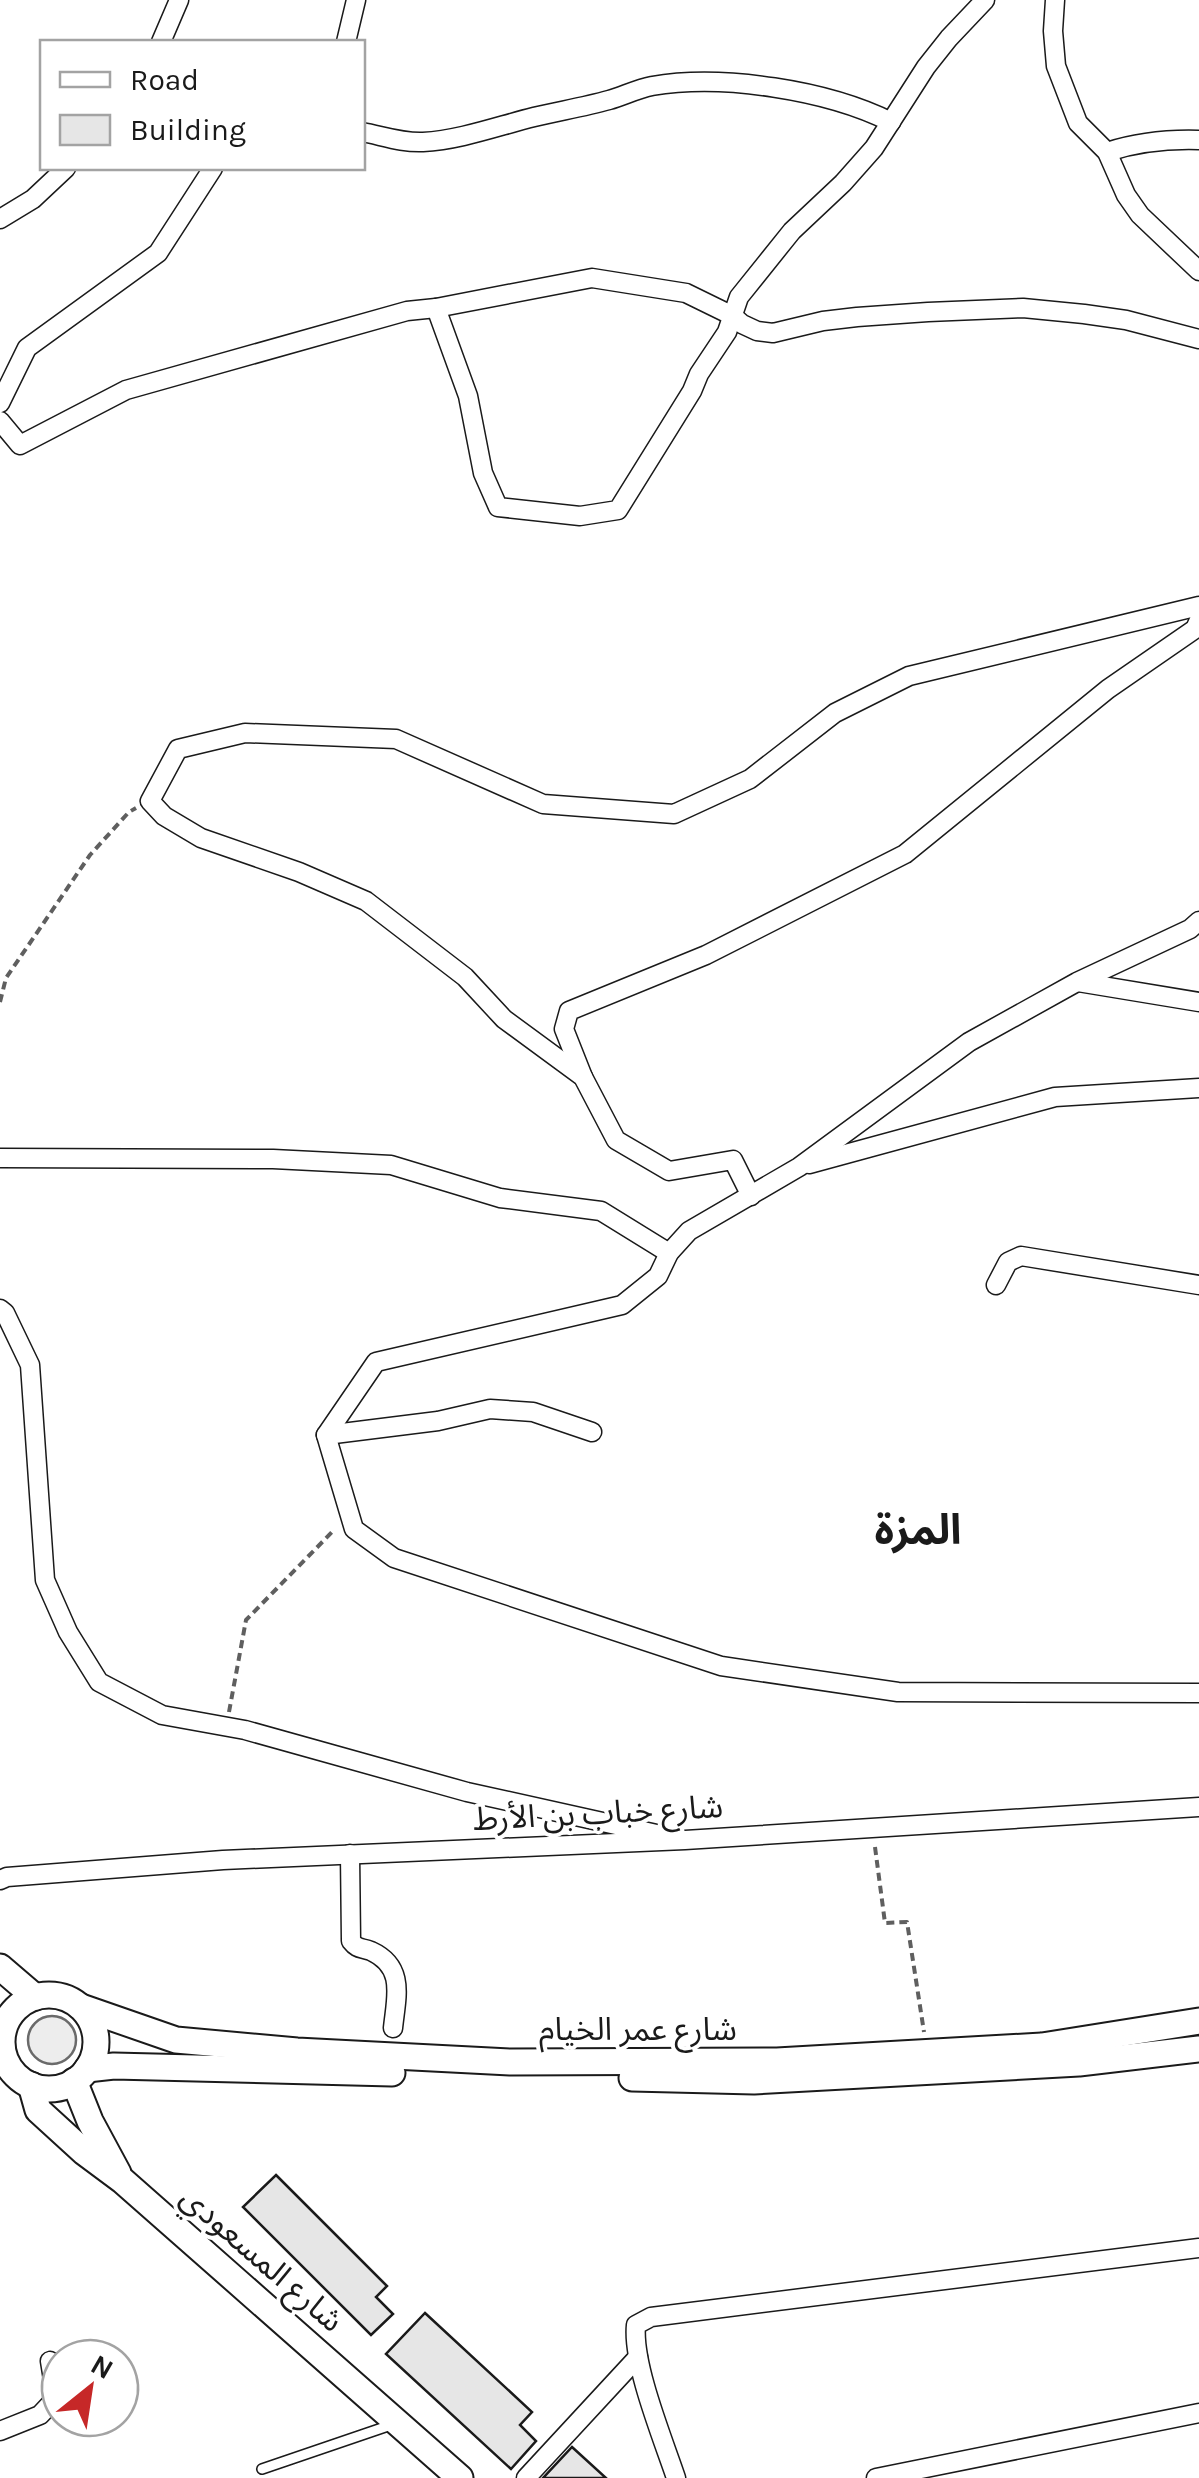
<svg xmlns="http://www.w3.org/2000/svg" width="1199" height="2478" viewBox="0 0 1199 2478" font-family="Karla,'Noto Sans Arabic',sans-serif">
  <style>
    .built { fill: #ededed; stroke: #6a6a6a; stroke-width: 2.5 }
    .building { fill: #e6e6e6; stroke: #1a1a1a; stroke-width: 2.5 }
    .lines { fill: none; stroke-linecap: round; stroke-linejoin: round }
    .lane-casing { stroke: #1a1a1a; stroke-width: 12 }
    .street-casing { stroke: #1a1a1a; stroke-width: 21 }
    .secondary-casing { stroke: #1a1a1a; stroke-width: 29 }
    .path { stroke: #5f5f5f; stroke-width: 4; stroke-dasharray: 8 5; stroke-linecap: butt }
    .lane { stroke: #fff; stroke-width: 9 }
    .street { stroke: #fff; stroke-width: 18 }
    .secondary { stroke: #fff; stroke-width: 25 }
    .labels { text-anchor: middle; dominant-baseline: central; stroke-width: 8; stroke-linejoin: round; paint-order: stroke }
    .street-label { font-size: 32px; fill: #1a1a1a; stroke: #fff }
    .district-label { font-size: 42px; font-weight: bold; fill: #1a1a1a; stroke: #fff }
  </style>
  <rect width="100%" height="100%" fill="#fff"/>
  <circle class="built" cx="52" cy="2040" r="24"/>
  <g class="building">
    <path d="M276 2175 387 2286 376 2297 393 2314 371 2335 243 2207Z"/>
    <path d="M425 2313 532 2412 520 2425 536 2441 511 2469 386 2354Z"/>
    <path d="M572 2447 606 2478H543Z"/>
  </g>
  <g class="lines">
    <defs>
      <path id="lane" d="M262 2469 391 2425"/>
      <g id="street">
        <path d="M1055 0 1053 31 1056 66 1078 123 1107 152 1126 195 1140 215 1199 271"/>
        <path d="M161 42 179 0"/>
        <path d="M346 42 356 0"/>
        <path d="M362 132C383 136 402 143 423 142 460 140 498 126 534 117 559 111 584 107 609 100 623 96 637 89 652 86 723 74 827 90 891 122"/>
        <path d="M1107 152C1138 142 1167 139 1199 140"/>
        <path d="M0 219 33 199 66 168"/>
        <path d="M436 308 592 278 686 293 733 316 742 324 757 331 773 333 823 321 857 317 928 312 1023 308 1084 314 1126 320 1199 339"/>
        <path d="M0 403 27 348 158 253 213 168"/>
        <path d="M0 421 20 445 126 390 407 311 436 308 468 396 483 473 498 507 580 516 618 510 692 391 699 374 727 332 739 297 792 231 843 183 874 148 926 67 949 38 985 0"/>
        <path d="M1199 921 1190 929 1077 982 969 1042 799 1167 689 1231 669 1253 658 1276 622 1305 376 1362 326 1435 354 1529 394 1558 721 1666 898 1692 1199 1693"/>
        <path d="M1078 982 1199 1002"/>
        <path d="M583 1077 564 1029 569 1011 706 955 905 854 1108 689 1195 629 1199 620"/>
        <path d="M0 1158 273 1159 391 1165 500 1198 601 1211 669 1253"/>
        <path d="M809 1164 1055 1097 1199 1088"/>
        <path d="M751 1196 733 1160 669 1171 616 1140 583 1077 504 1019 465 977 366 901 299 872 201 838 164 816 150 801 178 749 245 733 396 739 543 804 674 814 750 779 835 713 909 676 1199 606"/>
        <path d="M996 1285 1008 1262 1021 1256 1199 1285"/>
        <path d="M0 1309 5 1313 30 1365 45 1580 68 1632 99 1682 162 1715 245 1730 467 1792 661 1835"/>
        <path d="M326 1435 438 1421 490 1409 533 1412 592 1432"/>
        <path d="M350 1854 351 1941C358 1950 361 1947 371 1951 406 1967 396 1998 393 2028"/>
        <path d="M0 1880 7 1877 223 1860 685 1840 1199 1807"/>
        <path d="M0 2431 40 2415 56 2398 50 2361"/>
        <path d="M526 2478 638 2357"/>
        <path d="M676 2478C663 2439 632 2364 636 2325L651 2317 1199 2248"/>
        <path d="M876 2478 1199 2413"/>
      </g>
      <g id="secondary">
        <path d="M0 1967 35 1997"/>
        <circle cx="49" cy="2042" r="47"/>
        <path d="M81 2007 176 2040 297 2051 510 2062 777 2061 1042 2046 1199 2021"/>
        <path d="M87 2069 114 2066 392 2073"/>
        <path d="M632 2078 754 2081 1079 2063 1199 2049"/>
        <path d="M74 2081 90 2121 118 2173"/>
        <path d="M31 2085 38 2110 84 2152 123 2181 460 2478"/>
      </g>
    </defs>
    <use href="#lane" class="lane-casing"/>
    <use href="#street" class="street-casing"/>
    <use href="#secondary" class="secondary-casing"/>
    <g class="path">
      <path d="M0 1002 6 978 90 855 129 812 136 808"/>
      <path d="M229 1712 246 1620 335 1529"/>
      <path d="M875 1847 885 1923 907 1922 924 2032"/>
    </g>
    <use href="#lane" class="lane"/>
    <use href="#street" class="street"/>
    <use href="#secondary" class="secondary"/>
  </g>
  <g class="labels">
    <g class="street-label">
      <text transform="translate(598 1813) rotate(-3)">شارع خباب بن الأرط</text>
      <text x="638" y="2029">شارع عمر الخيام</text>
      <text transform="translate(262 2259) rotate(41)">شارع المسعودي</text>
    </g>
    <g class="district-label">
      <text x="918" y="1530">المزة</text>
    </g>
  </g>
  <rect x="40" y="40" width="325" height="130" fill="#ffffff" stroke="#a3a3a3" stroke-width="2.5"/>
  <rect x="60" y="72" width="50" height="15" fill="#ffffff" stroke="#a3a3a3" stroke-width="2.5"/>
  <text x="130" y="90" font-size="30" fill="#1a1a1a">Road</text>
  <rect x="60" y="115" width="50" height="30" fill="#e6e6e6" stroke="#a3a3a3" stroke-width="2.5"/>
  <text x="130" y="140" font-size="30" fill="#1a1a1a">Building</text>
  <g transform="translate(90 2388) rotate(30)"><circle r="48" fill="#ffffff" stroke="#a3a3a3" stroke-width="2.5"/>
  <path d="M0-8L18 38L0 25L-18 38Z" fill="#c62828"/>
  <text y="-15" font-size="28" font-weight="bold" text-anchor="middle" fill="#1a1a1a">N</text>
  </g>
</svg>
